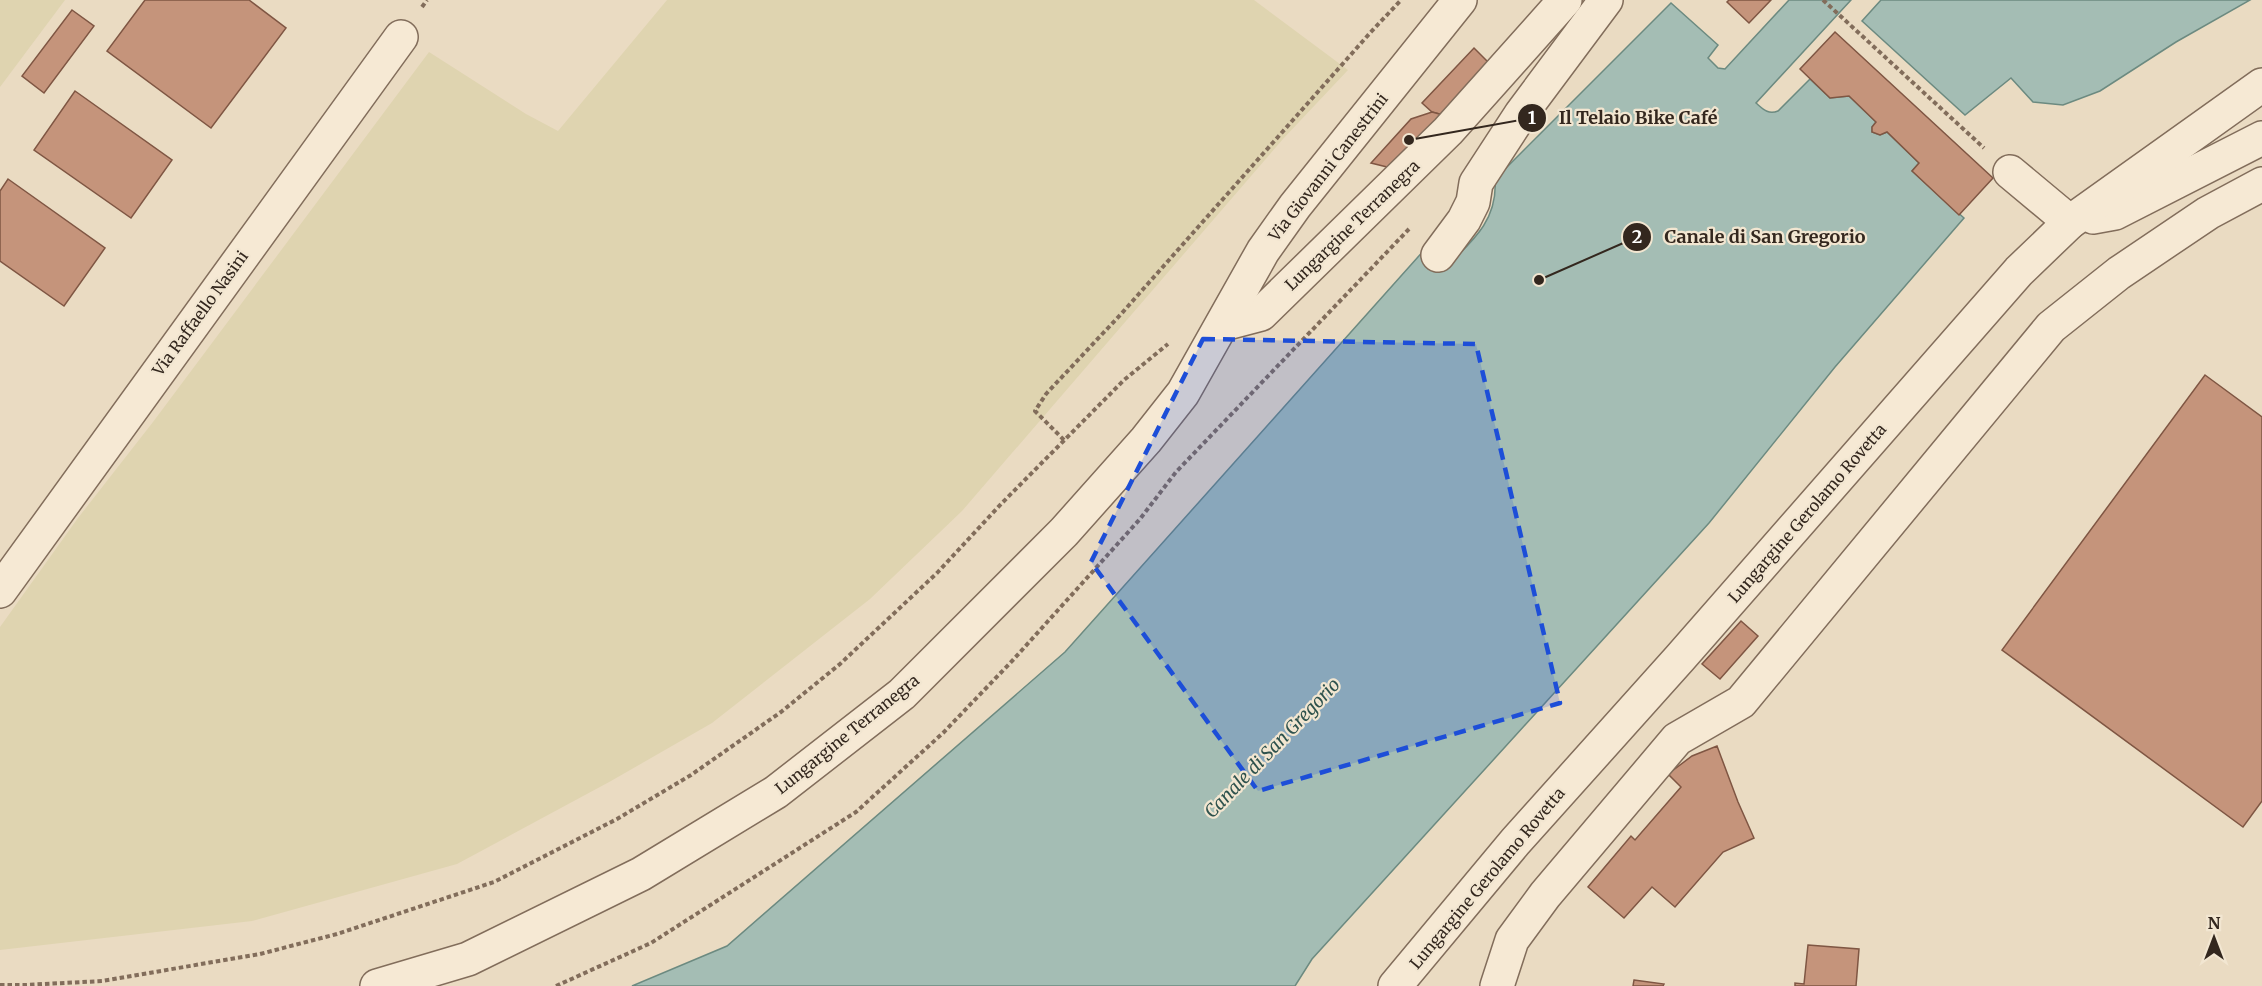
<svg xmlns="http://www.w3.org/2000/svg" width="2262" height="986" viewBox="0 0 2262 986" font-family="Merriweather,serif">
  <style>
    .farmland { fill: #dfd4b0 }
    .water { fill: #a4bdb4; stroke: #6c8a80; stroke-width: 1.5 }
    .building { fill: #c5947b; stroke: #7f5643; stroke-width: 1.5 }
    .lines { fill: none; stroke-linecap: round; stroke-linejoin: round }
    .minor-casing { stroke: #826d5b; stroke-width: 36 }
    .path { stroke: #826d5b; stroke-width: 4; stroke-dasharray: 4.5 3; stroke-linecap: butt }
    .minor { stroke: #f6e9d4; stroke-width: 33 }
    .marked { fill: #1d4ed8; fill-opacity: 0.2; stroke: #1d4ed8; stroke-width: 4.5; stroke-dasharray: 12 8; stroke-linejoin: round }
    .labels { text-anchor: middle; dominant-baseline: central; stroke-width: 4.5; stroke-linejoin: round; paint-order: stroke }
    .street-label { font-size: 16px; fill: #33271e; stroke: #f2e6d1 }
    .water-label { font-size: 18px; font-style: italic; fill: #2e524d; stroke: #f2e6d1 }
    .leader { fill: none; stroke: #33271e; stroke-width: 2 }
    .callout-dot { fill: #33271e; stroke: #f2e6d1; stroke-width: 2 }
    .mark-label { font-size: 18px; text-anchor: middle; font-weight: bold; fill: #fff }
    .callout-label { font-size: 18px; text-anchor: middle; font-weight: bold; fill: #33271e; stroke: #f2e6d1; stroke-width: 4.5; stroke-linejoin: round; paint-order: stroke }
  </style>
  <rect width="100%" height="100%" fill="#eadbc2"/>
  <g class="farmland">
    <path d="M0 0H65L0 87Z"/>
    <path d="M667 0H1254L1348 70 1283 139 962 511 870 599 712 723 611 781 457 864 252 921 0 950V627L78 518 153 422 429 52 526 114 558 131Z"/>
  </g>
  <g class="water">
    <path d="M1789 0H1851L1756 103C1763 109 1768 115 1778 111L1810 79 1830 98 1849 96 1876 122 1872 127V132L1880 135 1887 132 1919 163 1912 171 1964 218 1835 367 1709 523 1312 959 1295 986H632L727 946 1065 652 1426 248 1449 264C1475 239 1498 218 1495 179L1671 3 1718 45 1708 58 1718 68 1725 69Z"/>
    <path d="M1881 0H2250L2176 42 2100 91 2063 105 2033 102 2011 78 1965 115 1862 21Z"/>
  </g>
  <g class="building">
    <path d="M145 0H249L286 28 211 128 107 51Z"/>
    <path d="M1729 0H1771L1749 23 1727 2Z"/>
    <path d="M72 10 94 26 44 93 22 76Z"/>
    <path d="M1835 32 1993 178 1959 215 1912 171 1919 163 1887 132 1880 135 1872 132V127L1876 122 1849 96 1830 98 1800 69Z"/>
    <path d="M1474 48 1490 64 1443 115 1432 112 1422 103Z"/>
    <path d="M75 91 172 160 131 218 34 150Z"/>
    <path d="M1432 112 1443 115 1397 165 1387 167 1371 163 1411 119Z"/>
    <path d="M8 179 105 248 64 306 0 261V191Z"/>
    <path d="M2205 375 2262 417V801L2243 827 2002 650Z"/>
    <path d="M1741 621 1758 636 1720 679 1702 664Z"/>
    <path d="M1717 746 1738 802 1754 838 1723 852 1675 907 1652 887 1624 918 1588 887 1631 836 1635 840 1681 787 1668 774 1692 756Z"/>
    <path d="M1808 945 1859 949 1856 986H1795V983L1804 984Z"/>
    <path d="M1634 980 1664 984 1663 986H1633Z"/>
  </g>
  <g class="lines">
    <defs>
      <g id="minor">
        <path d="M2010 172 2070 222"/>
        <path d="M2093 217 2115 213 2262 138"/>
        <path d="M1438 255 1464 220 1473 202 1476 183 1521 114 1606 0"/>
        <path d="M1223 324 1261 314 1448 131 1565 0"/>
        <path d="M0 591 401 37"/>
        <path d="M377 986 468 959 641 874 776 792 902 694 1064 532 1146 440 1183 393 1263 251 1295 206 1460 0"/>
        <path d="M1395 986 1515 842 1680 658 2019 271 2070 222 2262 85"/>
        <path d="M1497 986 1512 940 1545 895 1677 739 1741 702 2051 327 2119 273 2208 213 2262 184"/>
      </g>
    </defs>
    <use href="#minor" class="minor-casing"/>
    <g class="path">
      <path d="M1823 0 1984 148"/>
      <path d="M422 7 427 0"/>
      <path d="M1064 440 1035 411 1046 394 1122 313 1370 33 1401 0"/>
      <path d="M0 985H25L102 981 260 954 337 934 494 882 617 819 691 775 781 712 840 664 937 573 1002 503 1124 380 1168 344"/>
      <path d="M556 986 651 943 856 812 943 733 1013 660 1140 519 1176 472 1409 229"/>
    </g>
    <use href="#minor" class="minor"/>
  </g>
  <path class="marked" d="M1203 339 1476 344 1560 703 1258 791 1091 562Z"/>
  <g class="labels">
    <g class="street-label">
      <text transform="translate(1328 167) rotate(-52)">Via Giovanni Canestrini</text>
      <text transform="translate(1352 225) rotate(-44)">Lungargine Terranegra</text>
      <text transform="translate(200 313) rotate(-54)">Via Raffaello Nasini</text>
      <text transform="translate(1807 513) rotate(-49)">Lungargine Gerolamo Rovetta</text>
      <text transform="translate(847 734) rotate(-39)">Lungargine Terranegra</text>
      <text transform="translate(1487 878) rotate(-50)">Lungargine Gerolamo Rovetta</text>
    </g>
    <g class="water-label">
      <text transform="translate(1272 748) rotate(-46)">Canale di San Gregorio</text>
    </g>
  </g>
  <path class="leader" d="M1409 140L1532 118M1539 280L1637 237"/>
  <g class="callout-dot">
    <circle cx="1409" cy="140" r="6"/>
    <circle cx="1539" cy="280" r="6"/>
    <circle cx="1532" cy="118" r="15"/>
    <circle cx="1637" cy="237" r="15"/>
  </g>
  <g class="mark-label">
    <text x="1532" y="124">1</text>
    <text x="1637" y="243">2</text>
  </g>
  <g class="callout-label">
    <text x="1638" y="124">Il Telaio Bike Café</text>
    <text x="1765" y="243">Canale di San Gregorio</text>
  </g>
  <g transform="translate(2214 938)" stroke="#f2e6d1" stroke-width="4.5" paint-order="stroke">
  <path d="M0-4.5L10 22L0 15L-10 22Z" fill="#33271e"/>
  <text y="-9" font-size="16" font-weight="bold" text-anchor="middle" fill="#33271e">N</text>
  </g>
</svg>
